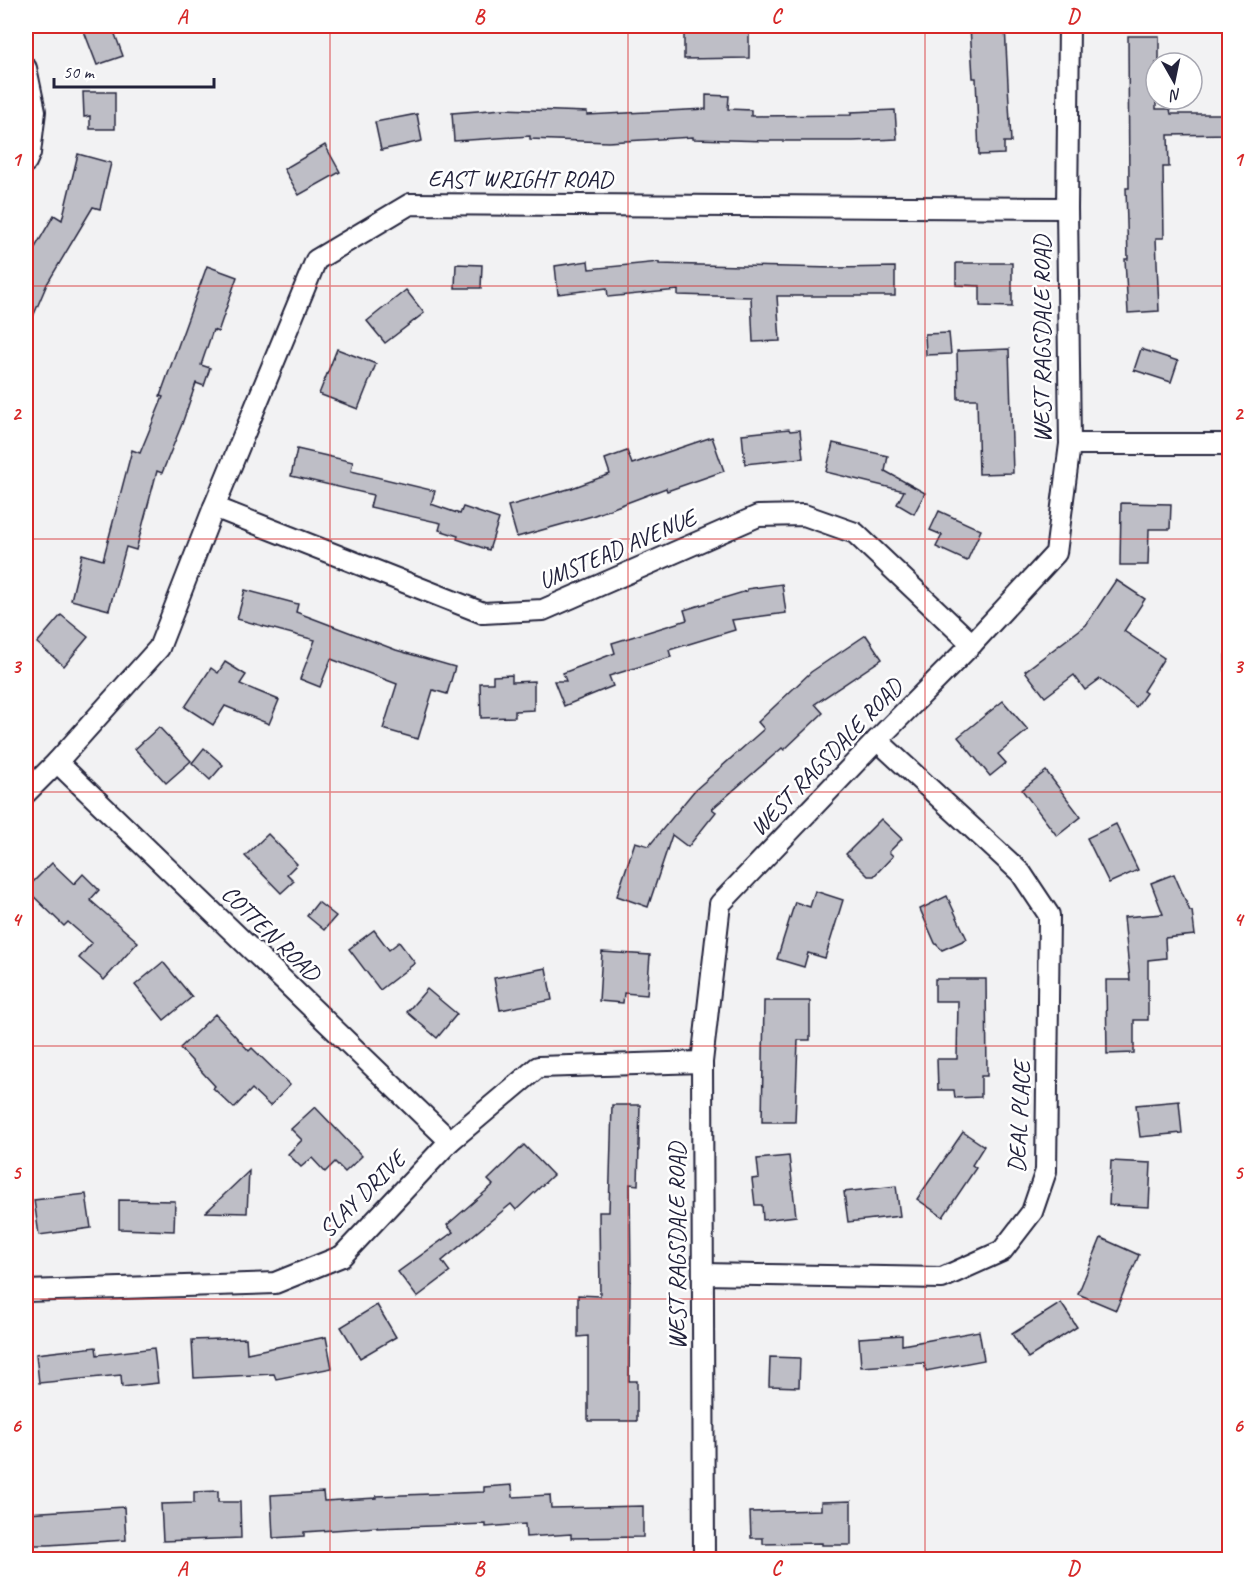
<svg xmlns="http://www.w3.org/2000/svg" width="1255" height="1585" viewBox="0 0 1255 1585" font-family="Caveat,sans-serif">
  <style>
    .green { fill: #d3d3d8; stroke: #7a7a8a; stroke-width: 1.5 }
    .building { fill: #bebec6; stroke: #22223b; stroke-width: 1.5 }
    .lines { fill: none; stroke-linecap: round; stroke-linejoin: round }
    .minor-casing { stroke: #22223b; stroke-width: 24 }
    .minor { stroke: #fff; stroke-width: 20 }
    .grid { fill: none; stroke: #d62828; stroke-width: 1.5; stroke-opacity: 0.55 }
    .labels { text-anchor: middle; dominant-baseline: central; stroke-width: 5; stroke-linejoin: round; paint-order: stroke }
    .street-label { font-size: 24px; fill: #22223b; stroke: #fff }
    .neatline { fill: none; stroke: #d62828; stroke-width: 2 }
    .grid-label { font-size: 20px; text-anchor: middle; font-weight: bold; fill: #d62828 }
  </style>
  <rect width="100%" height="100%" fill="#f2f2f3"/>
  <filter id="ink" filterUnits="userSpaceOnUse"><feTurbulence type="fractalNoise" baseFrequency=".0167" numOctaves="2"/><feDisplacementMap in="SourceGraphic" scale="12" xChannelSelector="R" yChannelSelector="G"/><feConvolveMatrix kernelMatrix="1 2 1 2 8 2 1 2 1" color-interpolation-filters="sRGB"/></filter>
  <g filter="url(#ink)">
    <path class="green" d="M1225 655H1230L1229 919Z"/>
    <g class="building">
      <path d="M82 26H112L123 56 97 65Z"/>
      <path d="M684 26H749V58L684 59Z"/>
      <path d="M970 26H1005L1011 142H1004V154L979 155 976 78H973Z"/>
      <path d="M1128 36H1159V63H1156V109H1170L1171 114H1230V134L1168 135 1169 167H1163L1164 238H1156L1159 311 1128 313 1125 259H1128L1126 188H1129Z"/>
      <path d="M83 92H115V129H90V116L84 117Z"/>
      <path d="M706 95 729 96 728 109 751 110V116L851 115V112L895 110 897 139 853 141H768L693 139V137L608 142 530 139V136L454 141 452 113 503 109 587 112V115L706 109Z"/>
      <path d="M417 114 422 141 381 150 375 122Z"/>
      <path d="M325 145 340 172 299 195 284 169Z"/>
      <path d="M78 154 111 163 100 209 93 207 47 284 26 333V263L54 215 62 220Z"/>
      <path d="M588 261 589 269 659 262V264L742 266 834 268 895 267V296H777L780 341 753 342 751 297 678 295V290L608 297 607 288 558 294 555 266Z"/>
      <path d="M956 263H1012V307L980 306V286L956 285Z"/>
      <path d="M456 264 482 265 481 288H455Z"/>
      <path d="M207 266 237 277 218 332 213 330 201 365 210 368 204 386 196 383 182 424 162 473 157 471 136 550 126 547 109 610 71 600 82 554 103 560 132 450 140 453 163 397 160 396Z"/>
      <path d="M406 290 424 313 385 343 367 321Z"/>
      <path d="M949 333 951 354 926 355 925 334Z"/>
      <path d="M337 349 376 364 358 409 319 394Z"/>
      <path d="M1009 349 1013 473 979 474 977 399H958L957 351Z"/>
      <path d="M1141 349 1178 361 1171 382 1134 370Z"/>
      <path d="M789 429 790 431 800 430 803 458 745 464 742 434Z"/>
      <path d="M712 437 724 471 667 491 666 488 592 516 517 537 508 506 572 488 610 474 605 459 627 451 632 464Z"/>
      <path d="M833 443 888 456 885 471 925 493 914 514 897 504 904 491 826 472Z"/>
      <path d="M297 449 353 462 351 471 435 491 431 504 460 514 463 507 499 519 489 550 457 539 458 536 439 530 441 523 370 507 373 495 291 476Z"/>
      <path d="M1121 503 1171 504 1170 529H1149L1148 565H1120Z"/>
      <path d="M939 511 981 530 967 561 936 547 942 535 930 530Z"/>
      <path d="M1116 580 1145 599 1124 631 1164 658 1143 691 1146 693 1136 707 1100 679 1085 690 1074 675 1045 697 1025 671 1086 625Z"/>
      <path d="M782 584 786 613 732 620 735 630 669 650 671 657 609 676 613 686 564 706 554 681H566L563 673 615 653 612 643 687 620 684 610 747 591V589Z"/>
      <path d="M245 590 298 604 296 612 396 650 455 667 447 694 433 690 418 739 383 729 397 684 331 659 320 687 300 679 315 640 237 619Z"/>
      <path d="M61 615 88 637 64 666 37 643Z"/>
      <path d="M866 635 882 659 815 704 823 713 784 750 782 748 712 809 716 812 688 847 672 835 648 907 617 896 635 842 649 846 694 791 764 729 758 722 811 672Z"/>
      <path d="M225 662 246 675 240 684 279 700 269 724 225 706 213 725 185 707 211 668 218 673Z"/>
      <path d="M512 675V682L534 681V710L515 711V717L481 718 480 683H493V676Z"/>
      <path d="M1003 701 1028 730 998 754 1006 763 990 776 958 737Z"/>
      <path d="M159 727 191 761 166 783 135 749Z"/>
      <path d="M204 748 223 765 210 780 192 763Z"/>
      <path d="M1046 771 1081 817 1057 836 1022 790Z"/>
      <path d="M881 819 902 839 889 852 893 856 874 876H868L846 854Z"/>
      <path d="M1116 824 1138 870 1109 883 1087 838Z"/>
      <path d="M268 834 297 864 287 874 294 881 281 893 245 856Z"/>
      <path d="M52 863 74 884 83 874 99 890 90 900 138 942 104 980 79 958 92 943 68 922 64 926 26 889Z"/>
      <path d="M1174 874 1190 911H1192L1195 935 1165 938 1166 958 1148 960V1020H1134V1053L1107 1054 1106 980H1130L1124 917 1163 914 1151 883Z"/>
      <path d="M815 891 843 900 825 958 808 953 804 967 777 959 795 902 810 907Z"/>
      <path d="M947 896 967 939 942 950 935 943 920 909Z"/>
      <path d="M318 902 336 916 324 930 307 916Z"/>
      <path d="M374 930 389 950 399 942 415 963 380 990 349 949Z"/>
      <path d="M602 952 650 955 647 995 624 993 623 1003 599 1001Z"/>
      <path d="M163 962 192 997 164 1020 135 985Z"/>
      <path d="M546 968 552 1000 500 1010 494 978Z"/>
      <path d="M935 979H986L987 1076H981V1097L955 1098 954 1090H938L937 1059H957L958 1001H935Z"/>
      <path d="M427 989 457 1014 437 1038 407 1012Z"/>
      <path d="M764 1001H810V1040H798L795 1122H762Z"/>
      <path d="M215 1014 249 1051 252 1048 290 1085 270 1106 252 1089 234 1108 213 1088 215 1086 180 1048Z"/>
      <path d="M1179 1101 1182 1133 1140 1137 1136 1105Z"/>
      <path d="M612 1105H640L638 1185 630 1184 631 1281H630L629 1381H637V1421H588V1336L578 1337V1295L600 1296 599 1212H609Z"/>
      <path d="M315 1107 362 1156 345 1172 335 1162 325 1172 312 1158 301 1167 288 1154 302 1140 291 1129Z"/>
      <path d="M963 1132 984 1146 972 1165 976 1168 943 1217 917 1199Z"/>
      <path d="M524 1145 553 1175 516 1210 511 1204 442 1261 450 1272 417 1297 398 1272 453 1232 447 1225 493 1185 488 1180Z"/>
      <path d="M789 1156 796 1216 763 1220 762 1205H755L752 1179 759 1178 757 1159Z"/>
      <path d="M1111 1161 1151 1163 1149 1207 1109 1205Z"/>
      <path d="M249 1171 247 1213 206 1212Z"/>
      <path d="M896 1186 900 1216 848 1222 844 1192Z"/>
      <path d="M86 1194 91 1228 39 1235 34 1200Z"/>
      <path d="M119 1200 175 1201 174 1231 119 1229Z"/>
      <path d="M1101 1238 1139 1255 1116 1310 1078 1294Z"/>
      <path d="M1061 1303 1077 1327 1028 1358 1012 1334Z"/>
      <path d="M377 1305 396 1337 360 1358 341 1327Z"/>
      <path d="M979 1331 984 1360 926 1371 924 1363 861 1367 859 1338 902 1335V1345Z"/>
      <path d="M326 1337 332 1368 276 1379 274 1374 194 1378 192 1340 246 1338 247 1353Z"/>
      <path d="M96 1347 97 1355 154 1348 158 1383 122 1387 121 1375 39 1383 36 1354Z"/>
      <path d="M770 1357 800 1358 799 1387 769 1386Z"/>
      <path d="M512 1485 513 1497 550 1495 551 1508 643 1506V1537L571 1538V1534L526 1537 525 1524 486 1527V1524L377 1528V1527L304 1532V1536L273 1538 271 1495 323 1492 324 1501 376 1498V1496L484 1492V1487Z"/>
      <path d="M218 1491V1502H240L241 1538 163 1541 161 1504 194 1503V1492Z"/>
      <path d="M851 1501V1545H822V1543L763 1544V1538H751L750 1512 821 1510V1502Z"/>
      <path d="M124 1507 126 1540 48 1545H26V1513Z"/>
    </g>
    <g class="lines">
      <defs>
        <g id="minor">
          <path d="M26 68 35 111 30 153 26 162"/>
          <path d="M1070 444H1230"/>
          <path d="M214 507 483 613 543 610 758 516 804 515 855 533 972 644"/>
          <path d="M57 762 450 1141"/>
          <path d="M26 793 57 762 159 648 214 507 316 260 410 204 1067 208"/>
          <path d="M703 1274 942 1278 1002 1251 1032 1212 1046 1171 1049 915 1021 873 877 740"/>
          <path d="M26 1291 275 1283 342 1256 450 1141 538 1067 702 1062"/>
          <path d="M704 1560 702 1062 720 904 877 740 972 644 1056 553 1070 444 1067 208 1069 26"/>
        </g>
      </defs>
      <use href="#minor" class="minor-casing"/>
      <use href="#minor" class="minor"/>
    </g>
  </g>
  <path class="grid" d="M330 26V1560M628 26V1560M925 26V1560M26 286H1230M26 539H1230M26 792H1230M26 1046H1230M26 1299H1230"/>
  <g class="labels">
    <g class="street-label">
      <text x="520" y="179">EAST WRIGHT ROAD</text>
      <text transform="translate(1042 339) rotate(-90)">WEST RAGSDALE ROAD</text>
      <text transform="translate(617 549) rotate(-23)">UMSTEAD AVENUE</text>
      <text transform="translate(826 757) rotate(-46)">WEST RAGSDALE ROAD</text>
      <text transform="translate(271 933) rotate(44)">COTTEN ROAD</text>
      <text transform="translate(1019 1117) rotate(-87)">DEAL PLACE</text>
      <text transform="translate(362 1194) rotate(-45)">SLAY DRIVE</text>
      <text transform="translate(677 1246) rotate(-90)">WEST RAGSDALE ROAD</text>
    </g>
  </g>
  <rect width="1255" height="1585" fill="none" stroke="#fff" stroke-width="66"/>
  <g transform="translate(1174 81) rotate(171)"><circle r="28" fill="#ffffff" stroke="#a7a7b1" stroke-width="1.5"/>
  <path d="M0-4.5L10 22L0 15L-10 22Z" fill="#22223b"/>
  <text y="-9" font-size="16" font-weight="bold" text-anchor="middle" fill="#22223b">N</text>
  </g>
  <path d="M54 78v9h160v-9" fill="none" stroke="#22223b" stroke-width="3"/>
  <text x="63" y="78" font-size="18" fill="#22223b" stroke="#ffffff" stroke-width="4.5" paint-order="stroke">50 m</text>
  <rect x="33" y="33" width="1189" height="1519" class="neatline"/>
  <g class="grid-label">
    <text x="182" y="23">A</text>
    <text x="479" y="23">B</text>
    <text x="776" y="23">C</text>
    <text x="1073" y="23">D</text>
    <text x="16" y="166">1</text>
    <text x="1238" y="166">1</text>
    <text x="16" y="420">2</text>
    <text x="1238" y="420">2</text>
    <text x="16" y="673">3</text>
    <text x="1238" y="673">3</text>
    <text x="16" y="926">4</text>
    <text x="1238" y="926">4</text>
    <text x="16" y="1179">5</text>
    <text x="1238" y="1179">5</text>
    <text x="16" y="1432">6</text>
    <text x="1238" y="1432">6</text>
    <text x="182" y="1575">A</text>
    <text x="479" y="1575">B</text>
    <text x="776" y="1575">C</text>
    <text x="1073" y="1575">D</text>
  </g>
</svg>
